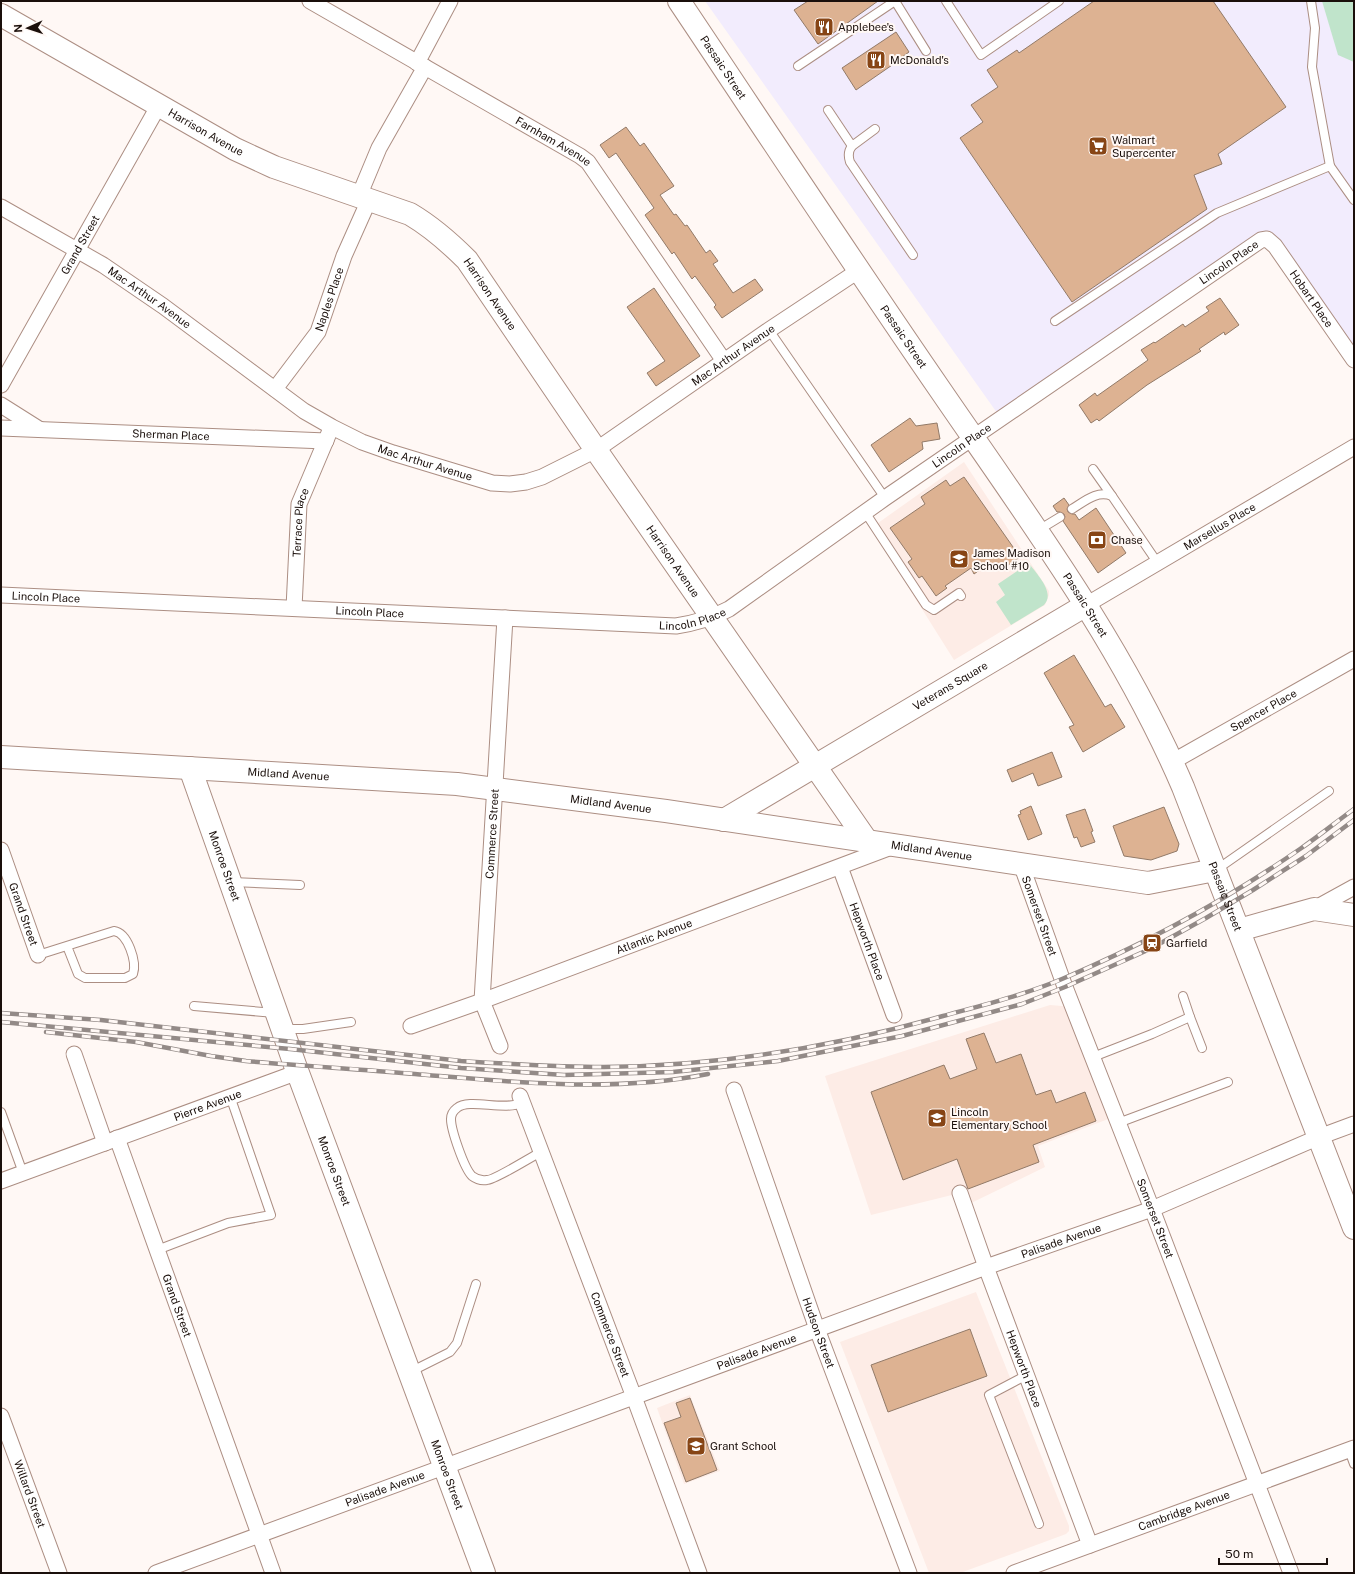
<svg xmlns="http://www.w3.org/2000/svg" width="1355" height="1574" viewBox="0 0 1355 1574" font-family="'Public Sans',sans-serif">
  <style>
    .built { fill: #fdece6 }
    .industrial { fill: #f2ecfd }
    .green { fill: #c0e4cb }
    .building { fill: #ddb292; stroke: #927a68 }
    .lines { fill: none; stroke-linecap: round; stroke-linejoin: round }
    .lane-casing { stroke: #ac8e83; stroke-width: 10 }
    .street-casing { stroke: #ac8e83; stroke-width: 17 }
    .secondary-casing { stroke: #ac8e83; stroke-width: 24 }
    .lane { stroke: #fff; stroke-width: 8 }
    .street { stroke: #fff; stroke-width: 15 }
    .secondary { stroke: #fff; stroke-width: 22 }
    .rail-casing { stroke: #938a87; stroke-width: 4.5 }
    .rail { stroke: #fff8f5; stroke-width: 3; stroke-dasharray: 9; stroke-linecap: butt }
    .labels { text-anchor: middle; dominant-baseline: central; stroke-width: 4; stroke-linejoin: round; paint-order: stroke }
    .poi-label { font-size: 11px; fill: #1a0f0b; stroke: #fff8f5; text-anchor: start }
    .street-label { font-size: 11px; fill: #1a0f0b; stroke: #fff8f5 }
  </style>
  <rect width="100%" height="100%" fill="#fff8f5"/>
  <g class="built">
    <path d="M964 462 1049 591V595L1045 605 954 660 871 528Z"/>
    <path d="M1050 1005 1073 1007 1116 1116 1038 1146 1045 1167 965 1206 960 1193 871 1215 825 1076Z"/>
    <path d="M976 1292 1069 1526V1531L1066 1534 960 1573H929L840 1342Z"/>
    <path d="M690 1395 720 1471 684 1484 657 1408Z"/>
  </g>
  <path class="industrial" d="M705 1H1354V354L1267 231 1000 417Z"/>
  <g class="green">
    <path d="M1322 1H1354V62L1338 55Z"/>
    <path d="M1029 563C1036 574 1056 592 1044 605L1011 625 996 602 1005 595 998 584Z"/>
  </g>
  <g class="building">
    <path d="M808 1H878L818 44 794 10Z"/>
    <path d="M1094 1H1213L1286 107 1218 154 1222 164 1194 175 1207 209 1072 302 960 138 983 122 971 105 998 87 987 70 1017 50 1019 53Z"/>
    <path d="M896 32 909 52 898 60V61L856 90 842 68Z"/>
    <path d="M626 127 640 146 644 143 674 186 660 195 674 215 676 214 685 226 687 225 706 253 710 250 718 261 713 264 733 293 755 279 763 290 722 318 714 307 716 305 695 276 692 279 674 252 672 254 645 215 654 208 616 153 609 158 600 145Z"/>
    <path d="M654 288 700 356 656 386 647 373 665 361 627 307Z"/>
    <path d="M1220 298 1239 325 1225 335 1224 332 1199 349 1201 351 1147 385 1099 421 1097 419 1091 423 1079 405 1095 393 1097 396 1148 360 1141 350 1154 342 1155 343 1183 324 1185 327 1209 311 1206 307Z"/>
    <path d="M910 418 916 426 937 423 940 439 922 442 923 449 889 472 871 445Z"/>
    <path d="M964 477 1020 557 1001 570 997 565 992 568 988 564 974 574 971 568 945 586 947 588 936 596 922 576 919 578 908 562 912 559 890 528 925 504 921 497 946 480 950 486Z"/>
    <path d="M1064 498 1069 505 1067 509 1068 512 1072 514H1075L1079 520 1096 508 1126 553 1098 573 1063 521 1065 517 1064 514 1060 512H1057L1053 506Z"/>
    <path d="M1074 655 1105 707 1111 704 1125 727 1083 752 1069 727 1074 725 1044 673Z"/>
    <path d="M1052 752 1062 777 1038 786 1033 773 1012 782 1007 770Z"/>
    <path d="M1031 806 1042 834 1028 840 1018 815 1021 814 1020 811Z"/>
    <path d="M1164 807 1179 844 1177 851 1151 860 1124 856 1113 826Z"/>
    <path d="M1085 809 1093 831 1091 832 1095 842 1081 847 1077 837 1074 838 1066 815Z"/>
    <path d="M984 1033 996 1063 1021 1054 1036 1095 1051 1090 1056 1103 1085 1092 1096 1121 1033 1145 1039 1162 968 1189 957 1159 903 1180 871 1092 944 1065 950 1079 977 1069 966 1039Z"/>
    <path d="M970 1329 987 1376 888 1412 871 1365Z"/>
    <path d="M690 1398 717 1470 686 1482 664 1423 681 1417 676 1403Z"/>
  </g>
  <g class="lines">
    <defs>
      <g id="lane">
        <path d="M946 1 981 55 1059 1"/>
        <path d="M1311 1 1315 28 1312 67 1330 166"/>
        <path d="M798 66 895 1 926 51"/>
        <path d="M828 110 852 146 875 129"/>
        <path d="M852 146C848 151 848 156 850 162L913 255"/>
        <path d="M1055 321 1217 213 1330 166 1354 200"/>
        <path d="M769 330 885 498"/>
        <path d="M1093 469 1112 496"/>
        <path d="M1072 509C1085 501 1097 490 1112 496L1157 562"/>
        <path d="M865 512 926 605 934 610 959 593 961 596"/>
        <path d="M1037 531 1060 517"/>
        <path d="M1216 870 1329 791"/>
        <path d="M232 882 300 885"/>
        <path d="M38 955 114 931C128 933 137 962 133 974L125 978H85L78 974 67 946"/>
        <path d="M1183 996 1190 1017"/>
        <path d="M194 1006 275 1013"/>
        <path d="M284 1029H303L351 1022"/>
        <path d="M1093 1057 1152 1034 1190 1017 1202 1048"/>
        <path d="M522 1103C504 1111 469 1098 457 1108 453 1111 451 1114 451 1119 451 1130 464 1168 472 1176 476 1179 482 1181 487 1180 495 1180 531 1157 541 1152"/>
        <path d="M1 1112 23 1173"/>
        <path d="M1118 1123 1228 1082"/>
        <path d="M157 1250 228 1223 271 1215 230 1096"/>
        <path d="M410 1372 450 1352 457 1343 476 1284"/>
        <path d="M1027 1375 989 1395 1039 1524"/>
        <path d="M1349 1450 1354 1464"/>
      </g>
      <g id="street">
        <path id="s1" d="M310 1 580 156 588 162 724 361"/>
        <path d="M417 63 450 1"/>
        <path d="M359 196 379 148 425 67"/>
        <path id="s2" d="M1 207 103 265 163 306 304 411 332 427 362 442 393 453 492 483 510 484 526 482 542 477 596 450 769 330 858 271"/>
        <path id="s3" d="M1 385 159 105"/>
        <path id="s4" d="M275 389 318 332 344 256 369 200"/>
        <path d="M1 405 39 429"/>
        <path id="s5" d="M1 428 326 441"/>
        <path id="s6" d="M1 595 676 626C696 623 712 618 729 609L885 498 1261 240 1267 239 1275 246 1354 360"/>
        <path id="s7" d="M1086 605 1354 447"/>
        <path id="s8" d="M294 608 299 504 329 433"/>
        <path id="s9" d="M1172 762 1354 659"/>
        <path id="s10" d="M1 850 38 955"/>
        <path id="s11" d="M1021 864 1065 987 1152 1209 1291 1573"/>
        <path id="s12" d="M840 867 894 1015"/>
        <path d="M1314 909 1354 887"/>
        <path id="s13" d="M411 1026 482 1001 894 846"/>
        <path id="s14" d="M500 1046 482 1001 505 618"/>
        <path d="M74 1054 105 1143"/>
        <path id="s15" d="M734 1090 817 1329 909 1573"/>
        <path id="s16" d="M520 1096 634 1397 699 1573"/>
        <path id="s17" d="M117 1138 273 1573"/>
        <path id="s18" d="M1 1181 298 1072"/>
        <path id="s19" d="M960 1193 986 1267 1090 1545"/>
        <path id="s20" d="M1 1416 59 1573"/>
        <path id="s21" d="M156 1573 986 1267 1152 1209 1319 1137 1354 1124"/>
        <path id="s22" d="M1014 1573 1354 1448"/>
      </g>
      <g id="secondary">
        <path id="s23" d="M679 1C766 131 852 262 941 391 1028 518 1122 644 1183 787L1354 1228"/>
        <path id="s24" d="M1 15 235 149 274 167 410 214C432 227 449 242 467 260L596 450 867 841"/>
        <path id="s25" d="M1 757 457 784 666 811 1148 883 1215 870"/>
        <path id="s26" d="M190 768 295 1065 484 1573"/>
        <path id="s27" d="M724 820 1086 605"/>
        <path d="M1239 930 1314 909 1354 915"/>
      </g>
    </defs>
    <use href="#lane" class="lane-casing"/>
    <use href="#street" class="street-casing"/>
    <use href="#secondary" class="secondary-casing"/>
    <use href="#lane" class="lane"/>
    <use href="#street" class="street"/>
    <use href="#secondary" class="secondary"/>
    <defs>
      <g id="rail">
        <path d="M1 1013 101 1020 461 1061C509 1064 556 1067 604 1067 719 1066 833 1047 943 1016 983 1005 1024 995 1062 979 1145 944 1226 900 1300 849 1319 836 1336 822 1354 809"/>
        <path d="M1 1022 290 1049 461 1068 564 1075 673 1072 778 1061 902 1036 1022 1004 1065 987 1150 949 1206 918 1253 890 1306 856 1354 820"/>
        <path d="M46 1032 136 1042 211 1056 246 1061C303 1066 359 1069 415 1074 512 1082 612 1093 708 1074"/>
      </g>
    </defs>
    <use href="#rail" class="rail-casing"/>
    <use href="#rail" class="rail"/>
  </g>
  <defs>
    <symbol id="restaurant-square" viewBox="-11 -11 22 22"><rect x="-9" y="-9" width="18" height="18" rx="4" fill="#874515" stroke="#fff8f5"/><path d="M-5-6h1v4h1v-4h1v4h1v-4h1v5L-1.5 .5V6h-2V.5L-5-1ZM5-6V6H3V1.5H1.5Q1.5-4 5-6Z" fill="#fff"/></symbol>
    <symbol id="supermarket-square" viewBox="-11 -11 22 22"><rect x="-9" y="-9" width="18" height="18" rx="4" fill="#874515" stroke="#fff8f5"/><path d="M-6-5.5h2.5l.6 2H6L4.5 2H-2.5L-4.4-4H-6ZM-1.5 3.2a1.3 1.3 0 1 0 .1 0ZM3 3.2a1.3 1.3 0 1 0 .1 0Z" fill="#fff"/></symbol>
    <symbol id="bank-square" viewBox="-11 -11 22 22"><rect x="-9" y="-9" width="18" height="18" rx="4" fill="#874515" stroke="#fff8f5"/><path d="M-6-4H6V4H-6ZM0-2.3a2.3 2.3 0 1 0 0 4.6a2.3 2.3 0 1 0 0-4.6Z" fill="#fff"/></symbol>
    <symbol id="school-square" viewBox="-11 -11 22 22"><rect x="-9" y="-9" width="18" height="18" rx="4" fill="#874515" stroke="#fff8f5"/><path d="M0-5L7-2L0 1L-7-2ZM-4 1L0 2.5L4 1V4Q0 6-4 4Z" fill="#fff"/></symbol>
    <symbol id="station-square" viewBox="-11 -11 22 22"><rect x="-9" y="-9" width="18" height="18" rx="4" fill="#874515" stroke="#fff8f5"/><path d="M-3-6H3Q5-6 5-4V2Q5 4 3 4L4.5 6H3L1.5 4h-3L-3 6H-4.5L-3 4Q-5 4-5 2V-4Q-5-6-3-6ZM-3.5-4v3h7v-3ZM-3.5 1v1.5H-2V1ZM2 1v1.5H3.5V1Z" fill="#fff"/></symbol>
  </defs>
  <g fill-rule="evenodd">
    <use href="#restaurant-square" x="813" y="16" width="22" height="22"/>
    <use href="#restaurant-square" x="865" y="49" width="22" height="22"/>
    <use href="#supermarket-square" x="1087" y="135" width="22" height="22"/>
    <use href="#bank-square" x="1086" y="529" width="22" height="22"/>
    <use href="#school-square" x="948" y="548" width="22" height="22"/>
    <use href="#station-square" x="1141" y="932" width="22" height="22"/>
    <use href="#school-square" x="926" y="1107" width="22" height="22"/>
    <use href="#school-square" x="685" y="1435" width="22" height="22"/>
  </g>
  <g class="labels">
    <g class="poi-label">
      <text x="838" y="27">Applebee's</text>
      <text x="890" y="60">McDonald's</text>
      <text x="1112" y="140">Walmart<tspan x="1112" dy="13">Supercenter</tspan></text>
      <text x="1111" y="540">Chase</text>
      <text x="973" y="553">James Madison<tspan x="973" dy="13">School #10</tspan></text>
      <text x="1166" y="943">Garfield</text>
      <text x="951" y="1112">Lincoln<tspan x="951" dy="13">Elementary School</tspan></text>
      <text x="710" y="1446">Grant School</text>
    </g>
    <g class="street-label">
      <text stroke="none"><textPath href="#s23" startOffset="80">Passaic Street</textPath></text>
      <text stroke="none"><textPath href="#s24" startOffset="236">Harrison Avenue</textPath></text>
      <text stroke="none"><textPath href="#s1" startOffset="281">Farnham Avenue</textPath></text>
      <text stroke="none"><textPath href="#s3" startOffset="161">Grand Street</textPath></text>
      <text stroke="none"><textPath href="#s6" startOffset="1340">Lincoln Place</textPath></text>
      <text stroke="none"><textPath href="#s24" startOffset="571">Harrison Avenue</textPath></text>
      <text stroke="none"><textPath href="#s2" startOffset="174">Mac Arthur Avenue</textPath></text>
      <text stroke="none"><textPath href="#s6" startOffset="1460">Hobart Place</textPath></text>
      <text stroke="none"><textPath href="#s4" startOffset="106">Naples Place</textPath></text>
      <text stroke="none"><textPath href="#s23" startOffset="404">Passaic Street</textPath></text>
      <text stroke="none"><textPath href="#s2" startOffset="846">Mac Arthur Avenue</textPath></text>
      <text stroke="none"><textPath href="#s5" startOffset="170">Sherman Place</textPath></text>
      <text stroke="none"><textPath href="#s6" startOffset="1016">Lincoln Place</textPath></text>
      <text stroke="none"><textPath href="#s2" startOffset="498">Mac Arthur Avenue</textPath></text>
      <text stroke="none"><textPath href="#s8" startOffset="86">Terrace Place</textPath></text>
      <text stroke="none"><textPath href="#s7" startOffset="155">Marsellus Place</textPath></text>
      <text stroke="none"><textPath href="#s24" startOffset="895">Harrison Avenue</textPath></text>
      <text stroke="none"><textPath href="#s6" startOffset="45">Lincoln Place</textPath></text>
      <text stroke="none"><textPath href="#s23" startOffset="728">Passaic Street</textPath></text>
      <text stroke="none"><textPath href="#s6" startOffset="369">Lincoln Place</textPath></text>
      <text stroke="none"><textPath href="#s6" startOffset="693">Lincoln Place</textPath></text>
      <text stroke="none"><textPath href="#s27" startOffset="263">Veterans Square</textPath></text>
      <text stroke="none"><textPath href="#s9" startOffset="105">Spencer Place</textPath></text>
      <text stroke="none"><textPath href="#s25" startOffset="288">Midland Avenue</textPath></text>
      <text stroke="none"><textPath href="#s25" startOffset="612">Midland Avenue</textPath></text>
      <text stroke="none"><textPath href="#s14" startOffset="216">Commerce Street</textPath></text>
      <text stroke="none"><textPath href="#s25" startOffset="936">Midland Avenue</textPath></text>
      <text stroke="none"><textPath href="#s26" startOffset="104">Monroe Street</textPath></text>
      <text stroke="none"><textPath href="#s23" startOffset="1052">Passaic Street</textPath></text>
      <text stroke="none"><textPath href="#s10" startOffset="68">Grand Street</textPath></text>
      <text stroke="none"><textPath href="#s11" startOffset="55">Somerset Street</textPath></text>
      <text stroke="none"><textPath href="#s13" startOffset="259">Atlantic Avenue</textPath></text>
      <text stroke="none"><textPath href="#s12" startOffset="79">Hepworth Place</textPath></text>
      <text stroke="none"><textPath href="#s18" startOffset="220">Pierre Avenue</textPath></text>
      <text stroke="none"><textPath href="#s26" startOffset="428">Monroe Street</textPath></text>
      <text stroke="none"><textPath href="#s11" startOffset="379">Somerset Street</textPath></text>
      <text stroke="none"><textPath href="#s21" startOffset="964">Palisade Avenue</textPath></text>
      <text stroke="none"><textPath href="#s17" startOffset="178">Grand Street</textPath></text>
      <text stroke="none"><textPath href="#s15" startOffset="257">Hudson Street</textPath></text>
      <text stroke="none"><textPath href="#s16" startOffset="255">Commerce Street</textPath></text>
      <text stroke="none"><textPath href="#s21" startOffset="640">Palisade Avenue</textPath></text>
      <text stroke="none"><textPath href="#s19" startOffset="187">Hepworth Place</textPath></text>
      <text stroke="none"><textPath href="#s26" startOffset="752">Monroe Street</textPath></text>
      <text stroke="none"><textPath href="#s21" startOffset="244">Palisade Avenue</textPath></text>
      <text stroke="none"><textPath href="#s20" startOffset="83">Willard Street</textPath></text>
      <text stroke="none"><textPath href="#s22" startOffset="181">Cambridge Avenue</textPath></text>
    </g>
  </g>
  <rect width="1355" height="1574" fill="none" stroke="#1a0f0b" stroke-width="4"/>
  <g transform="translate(28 28) rotate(267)" stroke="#fff8f5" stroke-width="3" paint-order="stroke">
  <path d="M0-3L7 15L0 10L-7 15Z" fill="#1a0f0b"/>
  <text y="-6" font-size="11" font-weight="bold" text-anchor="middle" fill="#1a0f0b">N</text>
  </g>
  <path d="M1219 1558v6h108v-6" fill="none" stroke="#1a0f0b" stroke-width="2"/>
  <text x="1225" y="1558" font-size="12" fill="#1a0f0b" stroke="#fff8f5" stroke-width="3" paint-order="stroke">50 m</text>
</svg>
